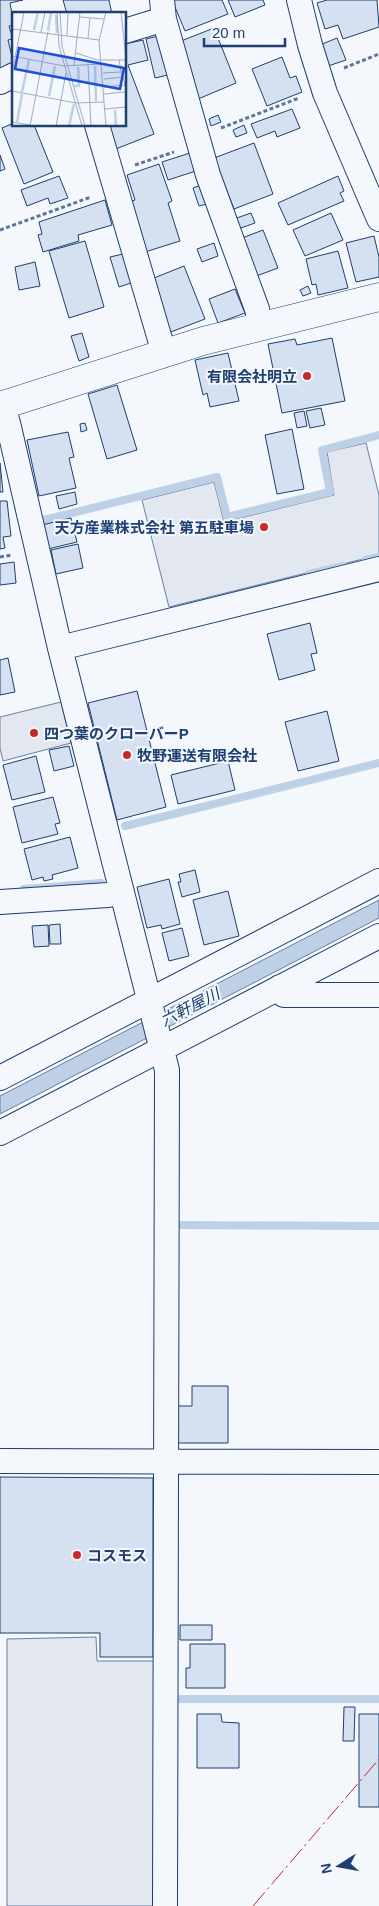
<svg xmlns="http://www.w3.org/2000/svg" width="379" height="1906" font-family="Arial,'Noto Sans JP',sans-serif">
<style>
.parking{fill:#e3e8f0;stroke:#687fa3}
.water{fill:#bed0e5;stroke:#687fa3}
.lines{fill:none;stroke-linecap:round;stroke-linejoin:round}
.stream{stroke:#bed0e5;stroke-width:8}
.building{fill:#d5e0f0;stroke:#1d3f73}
.minor-casing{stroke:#1d3f73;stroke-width:26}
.tertiary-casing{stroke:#1d3f73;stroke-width:29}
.path{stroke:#5e769c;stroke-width:3;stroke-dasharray:4 2.5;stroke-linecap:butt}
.minor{stroke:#f4f7fb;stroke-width:24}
.tertiary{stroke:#f4f7fb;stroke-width:28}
.power{stroke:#c62828;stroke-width:1;stroke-dasharray:18 4 2.5 4;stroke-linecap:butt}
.poi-dot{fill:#c62828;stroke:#f4f7fb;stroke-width:2}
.labels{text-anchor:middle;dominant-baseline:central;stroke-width:4;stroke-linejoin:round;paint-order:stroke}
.poi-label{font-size:15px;font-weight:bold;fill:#1d3f73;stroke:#f4f7fb;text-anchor:start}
.water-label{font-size:16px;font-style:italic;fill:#1d3f73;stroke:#f4f7fb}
.inset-river{fill:none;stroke:#bed0e5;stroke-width:2.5}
.inset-road{fill:none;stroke:#9eadc5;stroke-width:1}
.view{fill:#1d4ed8;fill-opacity:0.15;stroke:#1d4ed8;stroke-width:2.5}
.inset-edge{fill:none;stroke:#1d3f73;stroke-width:2.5}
</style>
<rect width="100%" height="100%" fill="#f4f7fb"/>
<path class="parking" d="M366,443L379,495V555L169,607L142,500L214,482L224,522L334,495L327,452Z
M61,702L71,743L3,761L0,748V717Z
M96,1637L97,1661H156L155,1906H7V1639Z"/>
<path class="water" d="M379,900V918L0,1114V1096Z"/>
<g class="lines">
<path class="stream" d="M44,520L217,477L227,517L330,492L322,450L379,435
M365,560L379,557
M309,574L343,566
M125,826L379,763
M24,889L101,883
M179,1225L379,1226
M178,1699H379"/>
</g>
<path class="building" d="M0,0H23L10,3L14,25L9,26L13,39L8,40L14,65L0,69Z
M63,0H109L112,14H67Z
M172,0H222L228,14L185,31Z
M228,0H263L265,5L235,17Z
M327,0H377L379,27L343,39L338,25L325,29L317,3Z
M214,28L236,83L198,99L176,43Z
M163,35L172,74L155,78L146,39Z
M337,38L346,60L328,66L320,45Z
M143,40L148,60L128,65L154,134L113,150L104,125H125V44Z
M282,57L290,78L296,76L302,92L267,106L252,69Z
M292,109L300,128L277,137L275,131L257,138L251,124Z
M218,115L221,122L211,126L209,119Z
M14,123V125H34L53,172L24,184L2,128Z
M244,125L247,133L236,137L233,130Z
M254,143L273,194L234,209L214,158Z
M193,152L199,170L168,180L162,162Z
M0,155L5,169L0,171Z
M159,164L172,201L168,203L180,241L145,252L128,202L135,200L127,175Z
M59,176L68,198L50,204L48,198L27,206L21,190Z
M338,176L344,191L340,193L344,201L288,225L278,203Z
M201,185L207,204L199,206L193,188Z
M105,200L112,225L78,235L79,241L43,252L38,235L42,234L39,222Z
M251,213L255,223L238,229L234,219Z
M331,213L343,240L305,256L293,230Z
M263,230L278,268L251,278L237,240Z
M374,236L379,257V277L356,282L346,243Z
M85,241L104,307L69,318L49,251Z
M214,243L218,256L202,262L197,249Z
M338,251L348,288L318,295L316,284L312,285L306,259Z
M123,254L131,283L119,287L110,257Z
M35,262L40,286L19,290L15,267Z
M184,266L205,319L168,333L149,280Z
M308,286L311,293L303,296L300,290Z
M235,289L245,313L218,323L209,299Z
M82,333L89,357L79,361L71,336Z
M332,338L345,401L282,413L268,344L295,339L297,345Z
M228,353L239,401L210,407L207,393L203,395L195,360Z
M117,385L137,450L107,459L88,394Z
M321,408L325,425L310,428L306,411Z
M304,411L307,426L297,428L294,413Z
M85,423L87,430L81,432L80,424Z
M292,429L304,489L277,494L265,435Z
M68,432L74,457L69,458L76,488L39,496L27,440Z
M0,463L3,492H0Z
M75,492L77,504L59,509L56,496Z
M0,501H7L11,536L3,537L5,548L0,549Z
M71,518L77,542L48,549L42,525Z
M110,525L112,533L105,535L103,527Z
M78,544L83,568L56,574L51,550Z
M14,562L16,583L0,585V564Z
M310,623L317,653L311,654L315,670L279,680L267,634Z
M8,658L15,692L0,695V660Z
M137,691L166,807L117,820L88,703Z
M327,711L339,761L298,771L285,722Z
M69,746L74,766L54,771L49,750Z
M36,756L45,792L12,800L3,765Z
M228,761L235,790L178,804L171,775Z
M53,797L60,823L55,824L58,834L22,843L13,807Z
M70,837L78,868L52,875L53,879L44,881L43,877L32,880L24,849Z
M195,870L200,892L182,897L178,882H181L179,874Z
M169,879L180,924L162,929L161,925L147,928L137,887Z
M228,891L239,936L204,945L193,900Z
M60,924L61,944H50L49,925Z
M48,925L49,946L34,947L32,926Z
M182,928L189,956L169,961L162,933Z
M192,1386H228V1443H176V1406H192Z
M0,1477L153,1478V1657H100V1633H0Z
M180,1625H212V1640H180Z
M190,1644H225V1688H186V1668H190Z
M344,1707H355L354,1741H343Z
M197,1714H221L222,1722L239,1723V1768H197Z
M359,1714H379V1807H359Z"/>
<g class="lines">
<g class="minor-casing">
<path id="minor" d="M162,0L164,19L208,175L257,309L261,327
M299,0L310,45L325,93L379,219
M125,31L164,19
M0,82L14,75
M97,125L164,353
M2,405L8,423L60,648L167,1070L165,1906
M60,648L379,569
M0,902L108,895L122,892
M280,987L284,995H379
M0,1078L379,881
M0,1133L379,936
M0,1461L379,1462"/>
</g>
<g class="tertiary-casing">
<path id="tertiary" d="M0,406L203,341L379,297"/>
</g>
<path class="path" d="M344,68L379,54
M221,128L299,98
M135,165L174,152
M0,230L91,197
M0,557L12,555"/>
<use href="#minor" class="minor"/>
<use href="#tertiary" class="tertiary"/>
<path class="power" d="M253,1906L379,1759"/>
</g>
<g class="poi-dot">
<circle cx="307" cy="376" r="5"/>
<circle cx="264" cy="527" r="5"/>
<circle cx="34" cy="733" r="5"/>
<circle cx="127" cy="755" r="5"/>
<circle cx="77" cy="1555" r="5"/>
</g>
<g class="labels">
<g class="poi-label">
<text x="297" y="376" text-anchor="end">有限会社明立</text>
<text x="254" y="527" text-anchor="end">天方産業株式会社 第五駐車場</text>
<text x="44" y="733">四つ葉のクローバーP</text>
<text x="137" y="755">牧野運送有限会社</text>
<text x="87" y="1555">コスモス</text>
</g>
<g class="water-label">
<text transform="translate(190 1007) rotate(-27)">六軒屋川</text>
</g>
</g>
<g transform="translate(12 12)">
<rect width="114" height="114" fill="#f4f7fb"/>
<path class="inset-river" d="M44,3L45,21M22,18L26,0M36,19L39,0M83,54L84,89M62,74H67L66,55M10,80L17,48M37,84L43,54M103,98L104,114M5,110L10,82M57,114L62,92"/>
<path class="inset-road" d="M45,0L47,34L70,114M48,0L50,34L73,114M109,0L114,47M68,5L92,7M0,17L87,28M29,20L33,0M55,23L56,0M76,26L78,6M64,41L85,48H114M0,44L52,54L90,52M107,48L110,65M76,52L79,114M62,53L68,0M0,61L12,0M91,61L109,60M92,67L111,65L113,73M92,75L113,73M0,79L64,91L92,90M92,82L113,80M93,97L114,95M0,110L18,113M18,114L36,20M44,114L54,61M94,114L87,29L94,0"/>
<path class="view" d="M7,36L112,56L108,77L3,57Z"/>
<rect width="114" height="114" class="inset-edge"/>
</g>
<g transform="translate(339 1866) rotate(259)" stroke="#f4f7fb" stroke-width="4" paint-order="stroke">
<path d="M0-4L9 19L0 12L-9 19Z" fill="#1d3f73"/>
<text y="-8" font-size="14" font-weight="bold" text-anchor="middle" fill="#1d3f73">N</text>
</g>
<path d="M204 38v8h81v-8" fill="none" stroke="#1d3f73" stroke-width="2.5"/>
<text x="212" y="38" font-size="15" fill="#1d3f73" stroke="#f4f7fb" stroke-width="4" paint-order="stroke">20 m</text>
</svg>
